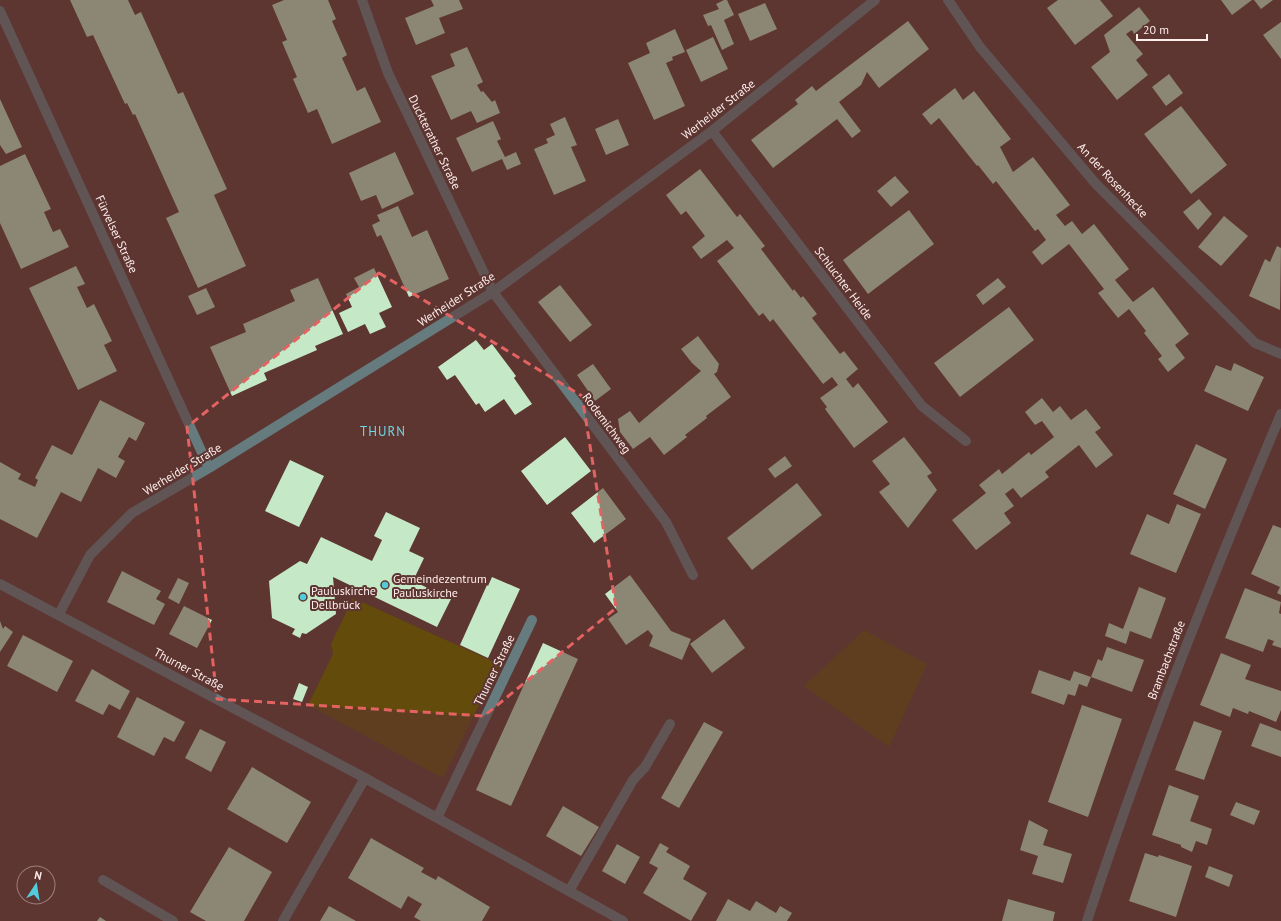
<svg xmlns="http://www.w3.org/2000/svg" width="1281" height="921" font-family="'PT Sans',sans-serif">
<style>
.green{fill:#634b0b}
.building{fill:#c5e9c7}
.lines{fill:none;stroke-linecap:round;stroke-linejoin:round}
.service{stroke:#657b7e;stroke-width:10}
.minor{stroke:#657b7e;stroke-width:10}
.marked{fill:none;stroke:#e26362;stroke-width:3;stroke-dasharray:8 5;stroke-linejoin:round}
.poi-dot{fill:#52cbda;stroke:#5d3531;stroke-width:1.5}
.labels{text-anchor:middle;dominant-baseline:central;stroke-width:4;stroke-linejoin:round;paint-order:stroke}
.street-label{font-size:12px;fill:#fdedeb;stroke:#5d3531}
.poi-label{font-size:12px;fill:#fdedeb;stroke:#5d3531;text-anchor:start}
.neighbourhood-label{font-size:13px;letter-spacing:1px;fill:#6fd9e7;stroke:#5d3531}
</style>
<rect width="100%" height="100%" fill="#5d3531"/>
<path class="green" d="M353,598L499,664L443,778L308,705L333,654L331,644Z
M864,630L927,664L889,747L804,686Z"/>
<path class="building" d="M70,0H128L135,15L141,12L178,94L183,92L227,189L214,195L246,266L198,288L166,218L179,212L135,114L133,115L127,103L125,104L93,35L87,37Z
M284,0H328L336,19L332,21L347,55L342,58L357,91L365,87L381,122L332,144L317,109L308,113L293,79L297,77L282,42L287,40L272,5Z
M431,0H459L463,9L439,18L445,33L416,45L405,18L434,6Z
M724,0H727L734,15L724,20L734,44L722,50L711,25L708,26L703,15L719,9L716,4Z
M1058,0H1100L1113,16L1075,45L1047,8Z
M1221,0H1252L1232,15Z
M1254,0H1273L1261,9Z
M765,3L777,29L750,41L738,14Z
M1139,7L1150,21L1134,34L1132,30L1126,34L1143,54L1136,60L1148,75L1117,100L1091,67L1110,52L1104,35Z
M908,21L929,49L879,88L867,72L861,85L839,102L861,131L852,138L837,119L773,168L751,140L798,104L795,100L812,86L816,91Z
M1281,22V59L1263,35Z
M675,29L685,52L672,57L673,60L666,63L685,106L654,120L628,63L650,53L646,43Z
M713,37L728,69L701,82L686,50Z
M467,47L483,82L477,85L481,92L483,91L492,102L495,100L500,113L477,123L471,111L451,120L431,76L455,66L450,54Z
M1169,74L1183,93L1166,106L1152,87Z
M955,88L963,100L974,91L1011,139L1000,147L1013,172L1033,157L1070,205L1056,215L1065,226L1072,221L1082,234L1094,224L1129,269L1115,280L1133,302L1153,287L1189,334L1175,345L1185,358L1168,372L1158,359L1162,356L1144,333L1146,331L1129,309L1118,318L1098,293L1104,289L1069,244L1042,265L1032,252L1046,240L1038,229L1035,231L996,181L993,184L978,165L977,166L939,118L931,125L922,114Z
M0,99L22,147L6,154L0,145Z
M1181,106L1227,165L1191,194L1144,134Z
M565,117L577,145L571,147L586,181L554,195L534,149L548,143L546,139L555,135L550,124Z
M618,119L629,145L606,155L595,129Z
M493,121L501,139L497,141L505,157L516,152L521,164L507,170L502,159L472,172L456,138Z
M395,152L414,194L382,209L376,195L361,201L349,173Z
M25,154L51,209L44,212L53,232L60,229L69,247L21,269L0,223V166Z
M700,169L737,217L740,214L765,246L761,249L793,291L794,289L801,298L803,296L817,314L812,318L840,354L844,351L858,369L846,379L853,388L858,383L888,422L854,448L825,409L827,407L820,398L838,385L832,377L823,384L773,319L770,322L763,313L759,316L717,261L734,248L727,240L701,259L692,247L705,236L686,211L681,215L666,195Z
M895,176L909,192L891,207L877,191Z
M1199,199L1212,214L1198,230L1183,212Z
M398,206L412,237L427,230L449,279L409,297L381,235L377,237L372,225L380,221L377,215Z
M909,210L934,244L868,294L843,260Z
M1224,216L1248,236L1221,266L1198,247Z
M1277,246L1281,248L1280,310L1249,296L1265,259L1270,262Z
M76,266L85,284L77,287L87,308L94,304L112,341L104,345L117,371L78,390L29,288Z
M374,268L392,307L379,313L386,327L370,334L365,324L348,332L339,313L352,307L346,294L359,287L354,278Z
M318,278L343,334L315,346L317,350L264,373L267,380L232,396L210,347L246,332L243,324L295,301L290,290Z
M998,278L1006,287L983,305L976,295Z
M560,285L592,325L570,342L538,302Z
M206,288L215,307L197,315L188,296Z
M1009,307L1034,340L960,397L934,363Z
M698,336L719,364L717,372L714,374L731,397L706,416L707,418L685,435L687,437L664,455L650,437L633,449L620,432L618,419L630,411L639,423L701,371L692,363L681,349Z
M476,340L484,350L492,344L516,376L514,378L532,404L515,415L504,399L485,412L479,403L476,405L455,375L447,380L438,367Z
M1234,363L1264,377L1248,411L1204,391L1216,365L1231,371Z
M593,364L611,389L595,401L577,375Z
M1042,398L1053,412L1060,406L1071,420L1086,409L1101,428L1095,432L1113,455L1096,468L1079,445L1045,472L1049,477L1021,498L1013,488L1005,494L1014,506L1004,513L1011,523L976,550L952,520L986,493L979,485L999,469L1002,474L1029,452L1031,455L1054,437L1042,421L1035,425L1025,412Z
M100,400L145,423L136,441L129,437L118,457L125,461L116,478L98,468L81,502L61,492L37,538L0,519V462L21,474L18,479L35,487L38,480L35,478L52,445L72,455Z
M565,437L591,471L547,505L521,471Z
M904,437L932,473L927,476L937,490L908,528L879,492L890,484L872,461Z
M1196,444L1227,459L1205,509L1173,494Z
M785,456L792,466L775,478L768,469Z
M290,460L324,476L299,527L265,511Z
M797,483L822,515L752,570L727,538Z
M603,488L626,519L594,543L571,513Z
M1177,504L1201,514L1176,573L1130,554L1147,514L1169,524Z
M386,512L420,528L409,551L424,558L413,581L451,599L437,627L333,577L336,614L306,634L302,633L300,638L292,634L295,629L272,618L269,581L300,561L307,564L321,537L372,561L382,540L374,536Z
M1273,525L1281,528V595L1277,593L1280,587L1251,574Z
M122,571L161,591L156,599L165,604L154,625L107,602Z
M630,575L671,631L691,639L682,660L649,646L653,636L648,630L626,645L608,619L618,612L605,594Z
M492,577L520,589L488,658L460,645L487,585L488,586Z
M178,578L189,583L179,604L168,598Z
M1139,587L1166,598L1151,639L1130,631L1126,644L1105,636L1109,623L1123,629Z
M1245,588L1281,602L1279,613L1281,614V648L1272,645L1274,641L1268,639L1263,652L1225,638Z
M184,606L212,620L197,648L169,634Z
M724,619L745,648L712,673L690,644Z
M0,621L3,629L5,626L13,632L0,652Z
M23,635L73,661L57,692L7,666Z
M543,643L578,659L511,806L476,790Z
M1107,647L1144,660L1132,692L1091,677L1098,659L1102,661Z
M1221,653L1251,665L1245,679L1281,691V710L1276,722L1249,711L1248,714L1233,708L1230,717L1200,705Z
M92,669L130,691L120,710L109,704L103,715L75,701Z
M1039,670L1070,681L1074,671L1091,677L1087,687L1079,684L1075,696L1068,694L1064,705L1031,693Z
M299,683L308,687L302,702L293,699Z
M137,697L185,722L174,742L164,737L154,756L117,737Z
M1082,705L1122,719L1088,817L1048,802Z
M1194,721L1222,731L1204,780L1175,770Z
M704,722L723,732L679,808L661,798Z
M1260,723L1281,731V757L1251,746Z
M200,729L226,742L211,772L185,758Z
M252,767L311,802L287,843L227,809Z
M1169,785L1199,796L1190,821L1212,829L1207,845L1196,841L1192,852L1181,847V845L1152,835Z
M1236,802L1260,811L1254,825L1230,815Z
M563,806L599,827L581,856L546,836Z
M1029,820L1048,830L1043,845L1072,854L1063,883L1032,874L1038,856L1020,850Z
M371,838L424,868L421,872L436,880L438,876L490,907L482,921H421L414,917L422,904L408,896L401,909L348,878Z
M660,843L669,848L666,852L690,866L683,879L707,893L691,921L643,893L658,868L649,863Z
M617,844L640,857L625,884L602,871Z
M229,847L272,872L244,921H206L190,912Z
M1145,853L1158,857L1159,855L1192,866L1176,917L1129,901Z
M1209,866L1233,875L1229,887L1205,877Z
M728,899L750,911L756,901L776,913L780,906L792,913L787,921H716Z
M1008,899L1055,912L1053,921H1002Z
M329,906L356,921H320Z
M100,917L106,921H97Z"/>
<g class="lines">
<path class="service" d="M569,891L633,780L645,767L670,724"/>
<path class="minor" d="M362,0L388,73L493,292L666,522L693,575
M948,0L980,47L1096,184L1255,343L1281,354
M0,11L209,468
M712,131L922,406L966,441
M0,584L365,778L623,921
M59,614L90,555L132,513L209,468L493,292L712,131L875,0
M437,818L532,620
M103,880L173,921
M283,921L365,778
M1087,921C1143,749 1210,581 1281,414"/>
</g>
<path d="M0 0H1281V921H0ZM379,273L582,396L616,608L484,716L217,699L187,427Z" fill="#5d3531" fill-opacity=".55" fill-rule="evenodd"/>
<path class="marked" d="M379,273L582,396L616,608L484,716L217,699L187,427Z"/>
<g class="poi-dot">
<circle cx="385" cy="585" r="4"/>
<circle cx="303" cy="597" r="4"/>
</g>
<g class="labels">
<g class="street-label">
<text transform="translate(718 109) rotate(-38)">Werheider Straße</text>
<text transform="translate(435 142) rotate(64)">Duckterather Straße</text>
<text transform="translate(1113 180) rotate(47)">An der Rosenhecke</text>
<text transform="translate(117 234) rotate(65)">Fürvelser Straße</text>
<text transform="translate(844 283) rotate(53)">Schluchter Heide</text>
<text transform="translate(456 299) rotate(-33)">Werheider Straße</text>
<text transform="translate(607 423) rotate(53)">Rodemichweg</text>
<text transform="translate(182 469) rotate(-31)">Werheider Straße</text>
<text transform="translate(1166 660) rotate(-69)">Brambachstraße</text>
<text transform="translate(189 669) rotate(28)">Thurner Straße</text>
<text transform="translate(494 670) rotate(-64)">Thurner Straße</text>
</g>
<g class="poi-label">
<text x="393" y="578">Gemeindezentrum<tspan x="393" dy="14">Pauluskirche</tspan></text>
<text x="311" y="590">Pauluskirche<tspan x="311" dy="14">Dellbrück</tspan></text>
</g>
<g class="neighbourhood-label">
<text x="383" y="431">THURN</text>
</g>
</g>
<g transform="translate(36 885) rotate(12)"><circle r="19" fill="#5d3531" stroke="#9d7f7b"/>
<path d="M0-3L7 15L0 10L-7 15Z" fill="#52cbda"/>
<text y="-6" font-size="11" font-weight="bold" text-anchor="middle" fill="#fdedeb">N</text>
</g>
<path d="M1137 34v6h70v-6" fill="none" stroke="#fdedeb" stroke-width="2"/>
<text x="1143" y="34" font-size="12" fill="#fdedeb" stroke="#5d3531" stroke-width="3" paint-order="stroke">20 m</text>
</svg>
